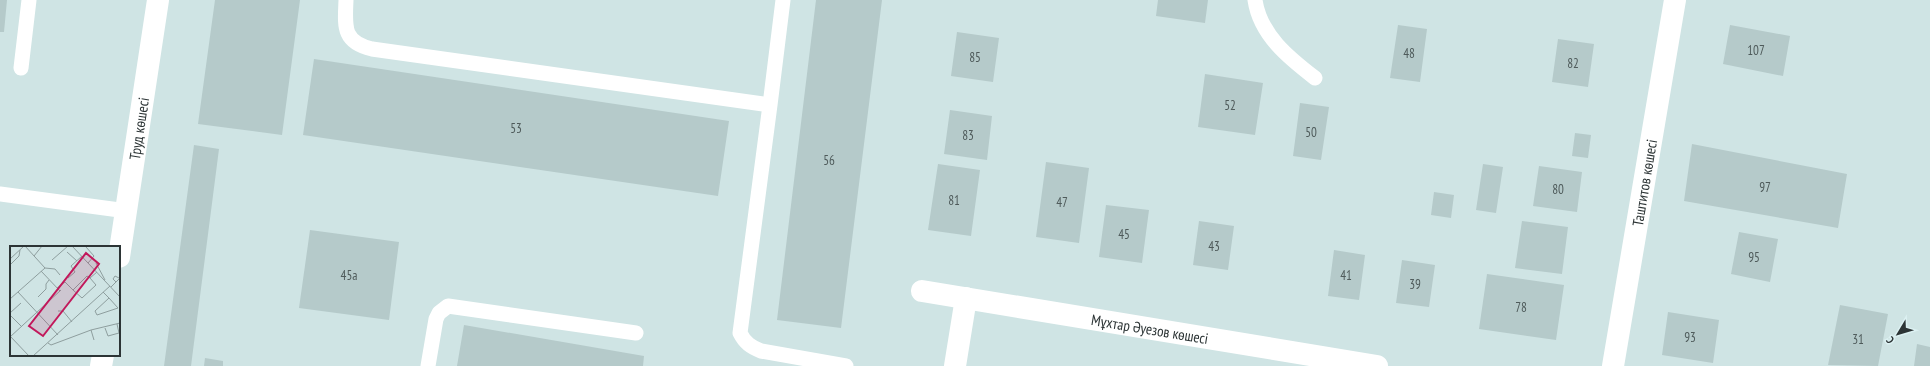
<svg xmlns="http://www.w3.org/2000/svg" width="1930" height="366" font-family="'PT Sans Narrow',sans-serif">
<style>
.building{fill:#b5caca}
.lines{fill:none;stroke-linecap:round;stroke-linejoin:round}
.service{stroke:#fff;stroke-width:15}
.minor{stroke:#fff;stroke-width:22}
.tertiary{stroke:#fff;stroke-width:22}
.labels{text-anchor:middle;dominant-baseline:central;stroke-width:4;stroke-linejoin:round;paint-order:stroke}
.number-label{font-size:13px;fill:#4e5a5a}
.street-label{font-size:15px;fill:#2c3435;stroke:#dcf1f2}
.inset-road{fill:none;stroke:#8e9e9e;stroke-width:1}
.view{fill:#c2185b;fill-opacity:0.15;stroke:#c2185b;stroke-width:2}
.inset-edge{fill:none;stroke:#2c3435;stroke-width:2}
</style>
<rect width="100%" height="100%" fill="#cfe4e4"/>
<path class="building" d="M0,0H7L4,32H0Z
M215,0H300L282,135L198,124Z
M816,0H882L841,328L777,320Z
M1158,0H1208L1205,23L1156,16Z
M1398,25L1427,29L1420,82L1390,78Z
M1730,25L1790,36L1783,76L1723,64Z
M957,32L999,38L993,82L951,76Z
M1558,39L1594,44L1588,87L1552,82Z
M314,59L729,121L718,196L303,135Z
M1205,74L1263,83L1255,135L1198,127Z
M1300,103L1329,107L1321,160L1293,156Z
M950,110L992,116L987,160L944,154Z
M1575,133L1591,135L1588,158L1572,156Z
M1692,144L1847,174L1838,228L1684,201Z
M194,145L219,149L191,366H164Z
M1046,162L1089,168L1079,243L1036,237Z
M938,164L980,170L971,236L928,230Z
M1483,164L1503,167L1496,213L1476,210Z
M1539,166L1582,172L1577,212L1533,206Z
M1434,192L1454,195L1451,218L1431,215Z
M1106,205L1149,210L1142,263L1099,257Z
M1199,221L1234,226L1228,270L1193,265Z
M1522,221L1568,227L1562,274L1515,268Z
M310,230L399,242L389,320L299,308Z
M1739,232L1778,239L1770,282L1731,274Z
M1334,250L1365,255L1359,300L1328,296Z
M1402,260L1435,265L1429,307L1396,303Z
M1487,274L1564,285L1556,340L1479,329Z
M1840,305L1888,314L1878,366L1828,365Z
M1668,312L1719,320L1713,363L1662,355Z
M464,325L644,356L643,366H457Z
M1917,344L1930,347V366H1914Z
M205,358L223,361V366H204Z"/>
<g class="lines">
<path class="service" d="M346,0C345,26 342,42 372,49L770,105L783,0
M1255,0C1260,35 1289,58 1315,78
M21,68L29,0
M770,105L740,333C745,343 751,347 761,351L846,366
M0,194L127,211
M428,366L436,319L439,313L448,306L636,333"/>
<g class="minor">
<path id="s1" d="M922,291L1377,366"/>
<path d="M955,366L966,298"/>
<path id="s2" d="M1613,366L1675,0"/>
</g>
<g class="tertiary">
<path id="s3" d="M119,257L158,0"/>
<path d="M101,366L103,355"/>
</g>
</g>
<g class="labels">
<g class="number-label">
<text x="1756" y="50">107</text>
<text x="1409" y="53">48</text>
<text x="975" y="57">85</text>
<text x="1573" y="63">82</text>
<text x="1230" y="105">52</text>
<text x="516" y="128">53</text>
<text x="1311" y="132">50</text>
<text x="968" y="135">83</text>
<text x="829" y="160">56</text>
<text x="1765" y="187">97</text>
<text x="1558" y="189">80</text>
<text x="954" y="200">81</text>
<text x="1062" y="202">47</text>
<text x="1124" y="234">45</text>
<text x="1214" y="246">43</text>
<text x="1754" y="257">95</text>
<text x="349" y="275">45а</text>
<text x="1346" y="275">41</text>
<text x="1415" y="284">39</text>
<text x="1521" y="307">78</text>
<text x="1690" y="337">93</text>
<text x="1858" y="339">31</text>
</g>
<g class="street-label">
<text stroke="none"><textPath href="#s3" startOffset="130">Труд көшесі</textPath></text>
<text stroke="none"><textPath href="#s2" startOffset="186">Таштитов көшесі</textPath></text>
<text stroke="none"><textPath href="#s1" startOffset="231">Мұхтар Әуезов көшесі</textPath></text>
</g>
</g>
<g transform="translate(10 246)">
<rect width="110" height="110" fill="#cfe4e4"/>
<path class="inset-road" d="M15,0L35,22L45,23L50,29M62,0L110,51M76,1L84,10L78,17M57,6L67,15M24,10L32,0M0,13L14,0M42,14L58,0M86,17L95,34M0,19L9,10L10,4M31,25L50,45M58,32L65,26L61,20L72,10M80,32L77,30L63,44L72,52L86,39L80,32L87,26M106,36L103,33L105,30L109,32M101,41L110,32M47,42L55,36L63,44M8,46L48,89M93,46L99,52L108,62L87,69L85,65L99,52M28,51L36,43V38L39,34M0,53L35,22M48,65H53L62,76M0,67L11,57M0,69L12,81M95,82L98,90L109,87L107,78M81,84L110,77M0,90L19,110M0,91L51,44M38,97L41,99L81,84L84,94M23,110L100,40"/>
<path class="view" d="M76,7L89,18L33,90L19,80Z"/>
<rect width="110" height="110" class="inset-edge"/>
</g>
<g transform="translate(1898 334) rotate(232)" stroke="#dcf1f2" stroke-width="3" paint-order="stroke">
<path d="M0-3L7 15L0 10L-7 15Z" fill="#2c3435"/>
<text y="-6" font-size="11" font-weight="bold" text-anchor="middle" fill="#2c3435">С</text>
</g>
</svg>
